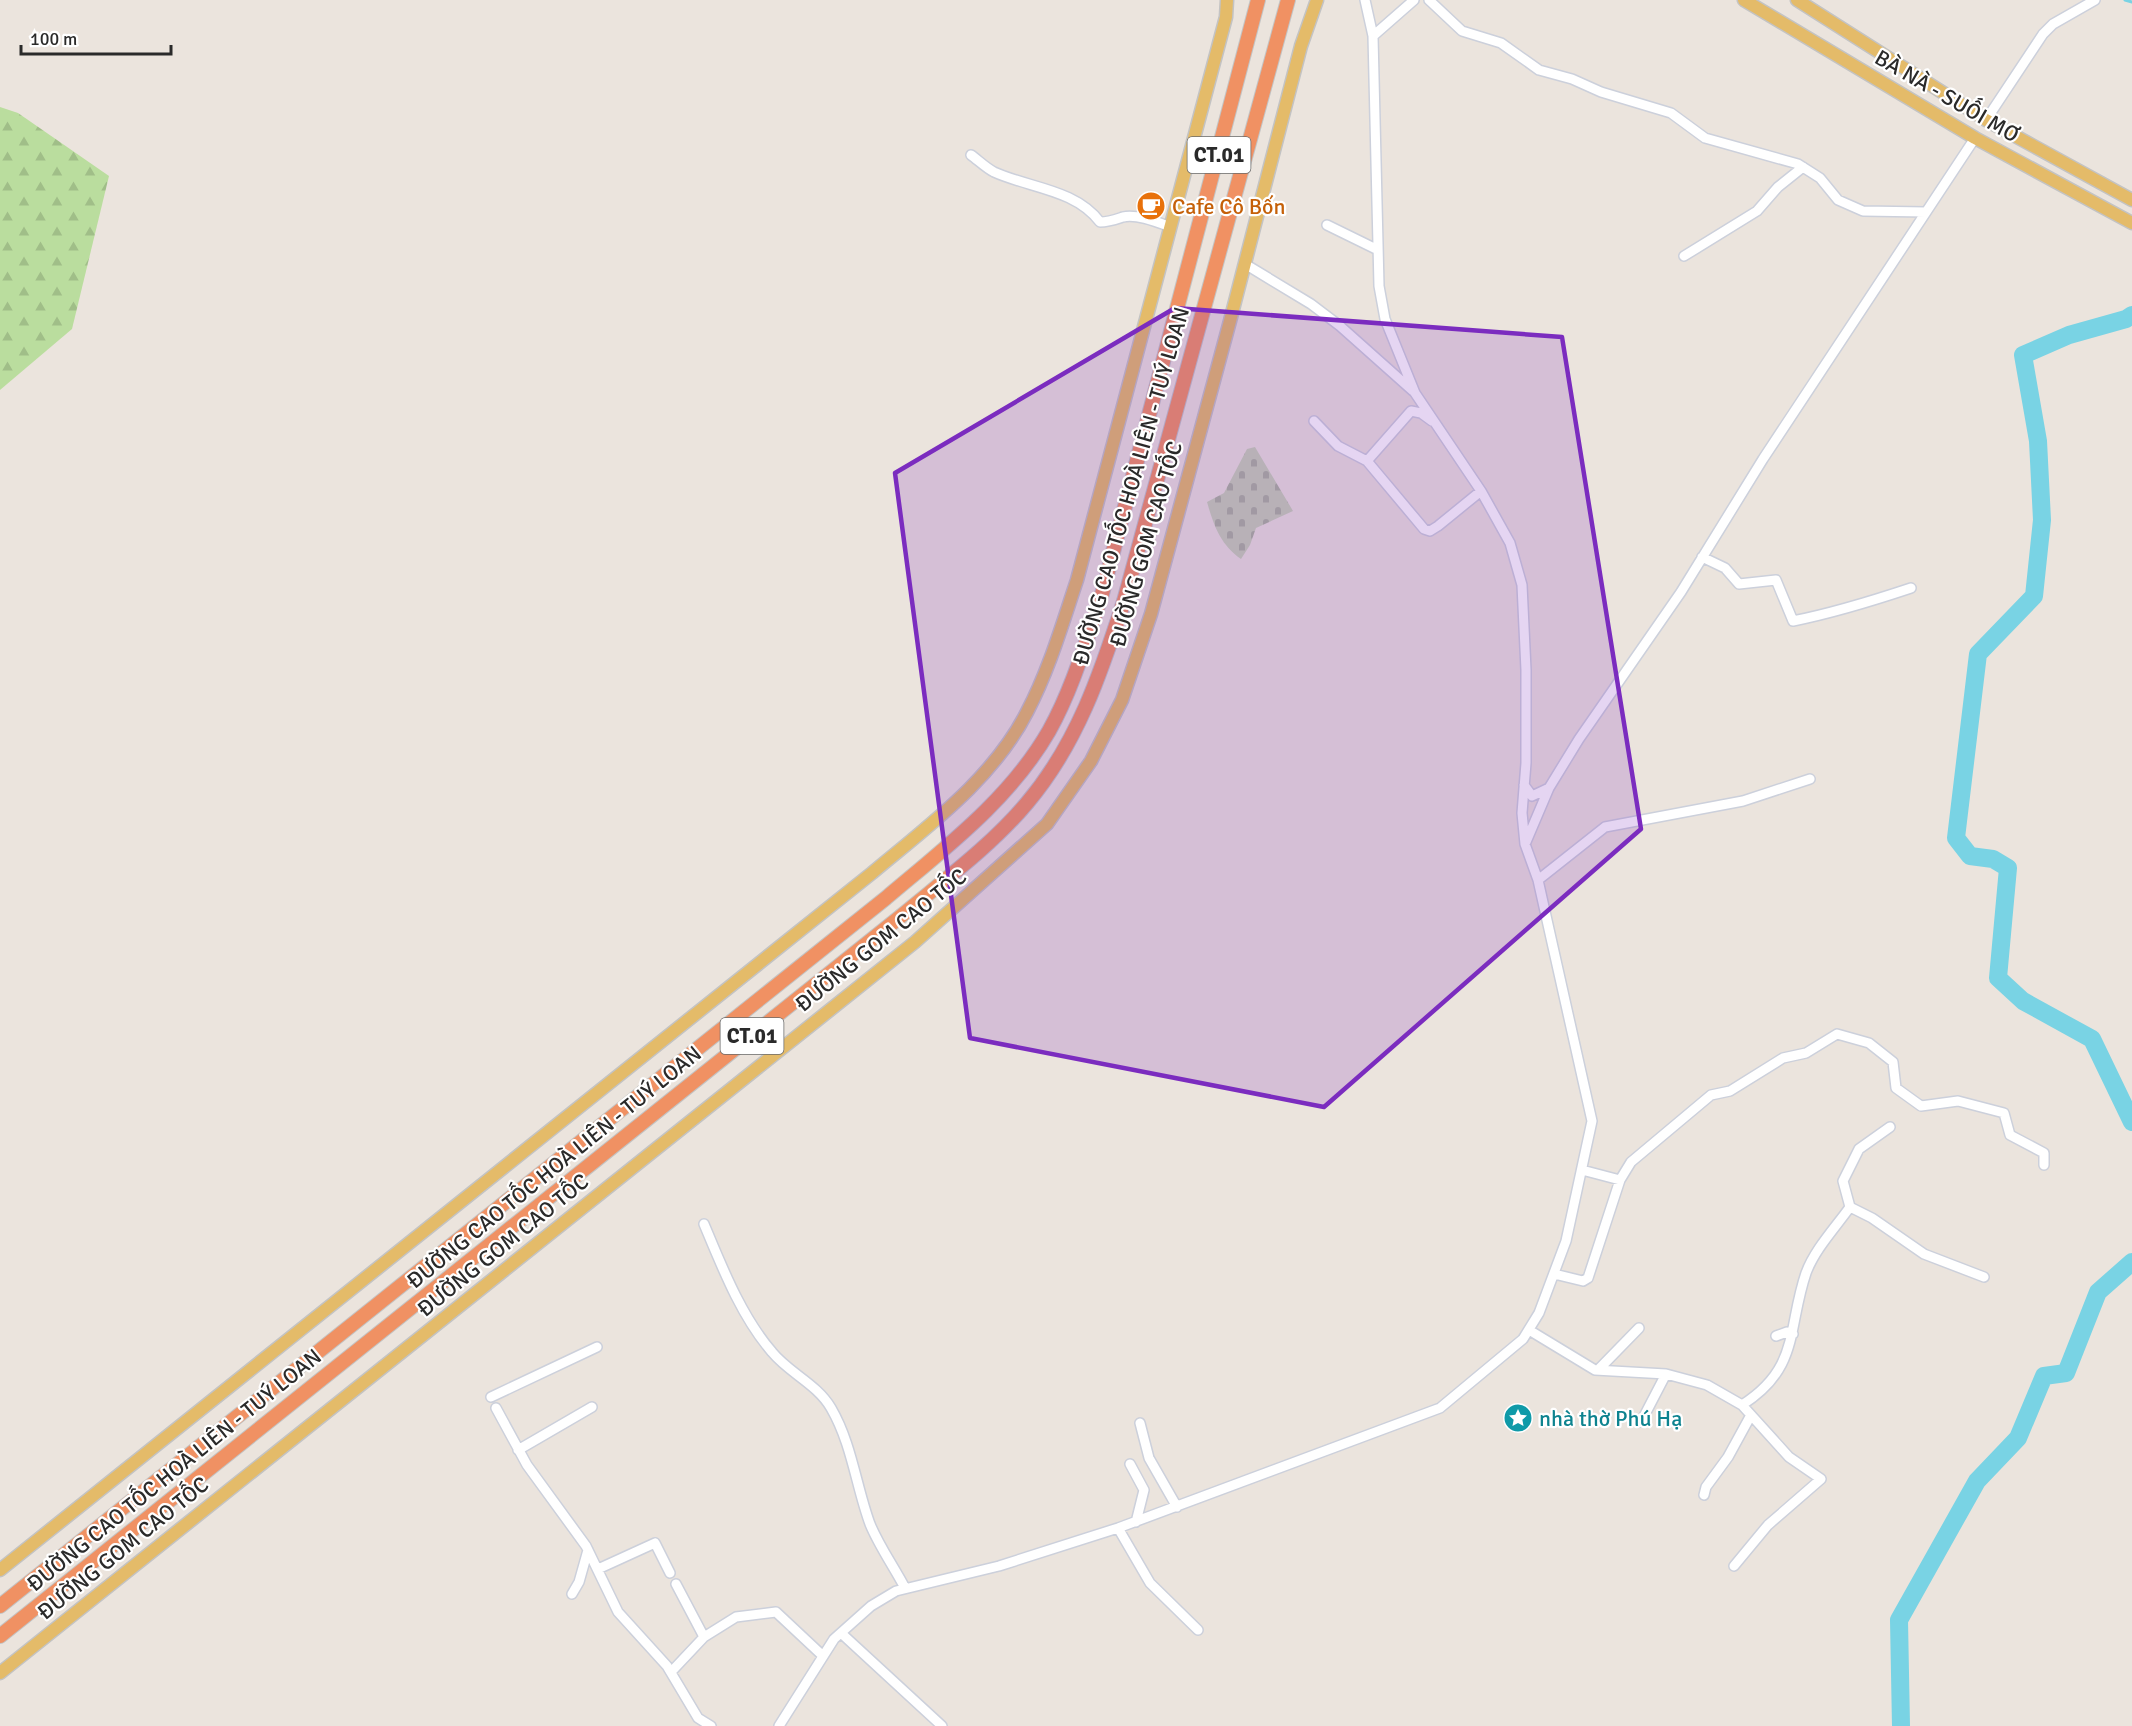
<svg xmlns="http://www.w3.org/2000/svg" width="2132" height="1726" font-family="Signika,sans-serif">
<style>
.forest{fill:url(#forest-firs)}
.cemetery{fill:url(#cemetery-stones)}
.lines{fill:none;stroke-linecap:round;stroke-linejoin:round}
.stream{stroke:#79d3e4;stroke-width:3}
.river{stroke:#79d3e4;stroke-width:18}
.minor-casing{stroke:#ccd0db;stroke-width:12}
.major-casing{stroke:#c3c3c3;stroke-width:15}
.highway-casing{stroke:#c3c3c3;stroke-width:16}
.minor{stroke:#fff;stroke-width:9}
.major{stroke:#e4bb69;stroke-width:12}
.highway{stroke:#f09163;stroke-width:14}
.marked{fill:#7b2cbf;fill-opacity:0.2;stroke:#7b2cbf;stroke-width:4.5;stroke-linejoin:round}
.labels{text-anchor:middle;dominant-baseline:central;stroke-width:4.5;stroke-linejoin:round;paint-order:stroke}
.shield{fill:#fff;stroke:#6a6a6a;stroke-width:1.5}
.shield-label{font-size:21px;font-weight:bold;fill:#2a2a2a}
.street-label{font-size:22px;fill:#2a2a2a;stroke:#fff}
.food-label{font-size:22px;fill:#c56008;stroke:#fff;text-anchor:start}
.culture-label{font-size:22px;fill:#0d838f;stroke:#fff;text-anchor:start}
</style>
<defs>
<pattern id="forest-firs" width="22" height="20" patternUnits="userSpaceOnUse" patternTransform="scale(1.5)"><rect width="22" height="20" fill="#badd9e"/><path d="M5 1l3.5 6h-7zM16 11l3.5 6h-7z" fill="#a0be88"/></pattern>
<pattern id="cemetery-stones" width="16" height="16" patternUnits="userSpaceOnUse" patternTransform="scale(1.5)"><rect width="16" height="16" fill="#c7d3b6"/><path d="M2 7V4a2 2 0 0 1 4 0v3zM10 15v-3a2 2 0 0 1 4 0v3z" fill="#abb59d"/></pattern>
</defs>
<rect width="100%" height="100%" fill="#ebe4dd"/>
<path class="forest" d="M0,107L18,113L109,176L72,329L0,390Z"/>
<path class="cemetery" d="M1255,447L1293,511L1256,528L1250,545L1241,559C1220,544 1214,526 1207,502L1224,493L1247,449Z"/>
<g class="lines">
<path class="stream" d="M2125,0L2132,2"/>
<path class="river" d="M2132,315L2126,319L2069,335L2023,355L2038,441L2042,520L2034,596L1978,654L1956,838L1970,856L1993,859L2008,868L1998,978L2023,1001L2092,1039L2132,1122
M1901,1726L1899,1620L1977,1481L2018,1438L2044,1376L2066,1373L2098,1292L2132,1262"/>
<g class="minor-casing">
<path id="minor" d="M1429,0L1462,31L1501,43L1539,70L1572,79L1601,92L1671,113L1705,138L1798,164L1820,178L1838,200L1863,211L1926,212
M1373,36L1414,0
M1986,120L2043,34L2053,24L2095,0
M971,155C978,160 986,168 994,172C1029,188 1075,189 1100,222C1109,222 1114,220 1123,217C1137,214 1157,222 1171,227
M1327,225L1376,249
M1684,256L1757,211L1778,187L1803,167
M1245,264L1311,304L1340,326L1413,391
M1314,421L1338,446L1367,461L1424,529L1430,531L1438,526L1481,491
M1367,461L1411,411L1421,413L1432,421
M1702,557L1725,568L1739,584L1776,580L1793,621C1833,613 1872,601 1911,588
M1524,785L1532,796L1549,788
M1526,842L1549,788L1579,739L1681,592L1763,459L1975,138
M1538,880L1605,827L1743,801L1810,779
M1582,1170L1620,1180L1631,1162L1711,1095L1730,1091L1783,1058L1806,1053L1837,1034L1869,1043L1893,1062L1896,1088L1921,1106L1958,1101L2004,1113L2010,1135L2044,1153V1165
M1850,1207L1843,1181L1859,1149L1890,1127
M704,1224C722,1267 741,1316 772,1352C789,1373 817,1384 831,1408C852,1444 856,1486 870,1524C879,1546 894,1567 905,1588
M1554,1274L1583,1281L1588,1278L1620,1180
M1529,1330L1595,1370L1666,1374L1707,1385L1742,1405L1789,1457L1821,1479L1768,1525L1734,1566
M1776,1336L1787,1332L1793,1334
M1598,1370L1639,1328
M491,1397L597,1347
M1742,1405C1800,1368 1787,1329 1806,1273C1815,1249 1835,1228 1850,1207L1872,1218L1924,1254L1984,1277
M496,1408L527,1465L586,1546L618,1612L667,1666L698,1718L711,1726
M1641,1422L1666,1374
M1140,1423L1149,1458L1177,1507
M518,1450L592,1407
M1130,1464L1144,1490L1136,1522
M1704,1495L1706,1487L1728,1457L1751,1415
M1118,1528L1150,1583L1198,1630
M598,1569L655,1543L670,1573
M572,1594L579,1582L588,1550
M841,1633L942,1726
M704,1637L736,1617L776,1612L823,1656
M671,1672L704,1637L676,1584
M779,1726L834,1639L871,1606L896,1591L999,1566L1118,1528L1440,1408L1523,1339L1539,1313L1566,1241L1592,1121L1538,880L1525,844L1522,813L1526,763V670L1522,585L1510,543L1481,491L1415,393L1385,319L1379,286L1373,36L1365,0"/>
</g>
<g class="major-casing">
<path id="major" d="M1744,0L1975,138L2132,223
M1797,0L1986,120L2132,200
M0,1570L872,873C928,826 993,779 1027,712C1049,670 1062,625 1077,580L1226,17L1227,0
M0,1673L915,942L1047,824L1091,761L1122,700L1151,614L1230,321L1301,46L1317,0"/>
</g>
<g class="highway-casing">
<path id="highway" d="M0,1606L886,898C945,848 1010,799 1049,731C1073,688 1086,641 1102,594L1258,0
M0,1636L900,917C943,881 991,846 1027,803C1077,744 1101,673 1124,601L1288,0"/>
</g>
<use href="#minor" class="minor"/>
<use href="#major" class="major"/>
<use href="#highway" class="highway"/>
</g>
<path class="marked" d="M1175,308L1562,337L1641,829L1324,1107L970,1038L895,473Z"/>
<defs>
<g id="cafe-disc" transform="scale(1.5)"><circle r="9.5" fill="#e8710a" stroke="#fff"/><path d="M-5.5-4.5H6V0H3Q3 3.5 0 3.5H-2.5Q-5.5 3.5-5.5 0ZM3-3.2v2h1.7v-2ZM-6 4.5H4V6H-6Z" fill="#fff"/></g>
<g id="sight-disc" transform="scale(1.5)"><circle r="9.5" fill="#0f9aa8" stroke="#fff"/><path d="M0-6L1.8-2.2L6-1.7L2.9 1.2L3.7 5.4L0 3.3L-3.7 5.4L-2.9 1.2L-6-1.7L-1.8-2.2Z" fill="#fff"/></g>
</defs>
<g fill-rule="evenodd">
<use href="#cafe-disc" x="1151" y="206"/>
<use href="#sight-disc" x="1518" y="1418"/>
</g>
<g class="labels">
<g class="shield">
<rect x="1187.5" y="137" width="63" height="36" rx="4.5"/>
<rect x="720.5" y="1018" width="63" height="36" rx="4.5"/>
</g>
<g class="shield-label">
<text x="1219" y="155">CT.01</text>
<text x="752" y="1036">CT.01</text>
</g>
<g class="street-label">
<text transform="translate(1947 96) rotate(30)">BÀ NÀ - SUỐI MƠ</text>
<text transform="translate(1131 486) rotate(-74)">ĐƯỜNG CAO TỐC HOÀ LIÊN - TUÝ LOAN</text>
<text transform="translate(1146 544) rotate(-74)">ĐƯỜNG GOM CAO TỐC</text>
<text transform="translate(881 940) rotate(-39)">ĐƯỜNG GOM CAO TỐC</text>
<text transform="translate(554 1167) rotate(-39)">ĐƯỜNG CAO TỐC HOÀ LIÊN - TUÝ LOAN</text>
<text transform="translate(503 1245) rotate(-39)">ĐƯỜNG GOM CAO TỐC</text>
<text transform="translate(174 1470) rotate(-39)">ĐƯỜNG CAO TỐC HOÀ LIÊN - TUÝ LOAN</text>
<text transform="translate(123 1548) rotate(-39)">ĐƯỜNG GOM CAO TỐC</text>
</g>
<g class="food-label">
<text x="1172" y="206">Cafe Cô Bốn</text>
</g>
<g class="culture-label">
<text x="1539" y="1418">nhà thờ Phú Hạ</text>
</g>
</g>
<path d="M21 45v9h150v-9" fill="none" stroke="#2a2a2a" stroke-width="3"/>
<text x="30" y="45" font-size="18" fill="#2a2a2a" stroke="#ffffff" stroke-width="4.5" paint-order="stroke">100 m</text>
</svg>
